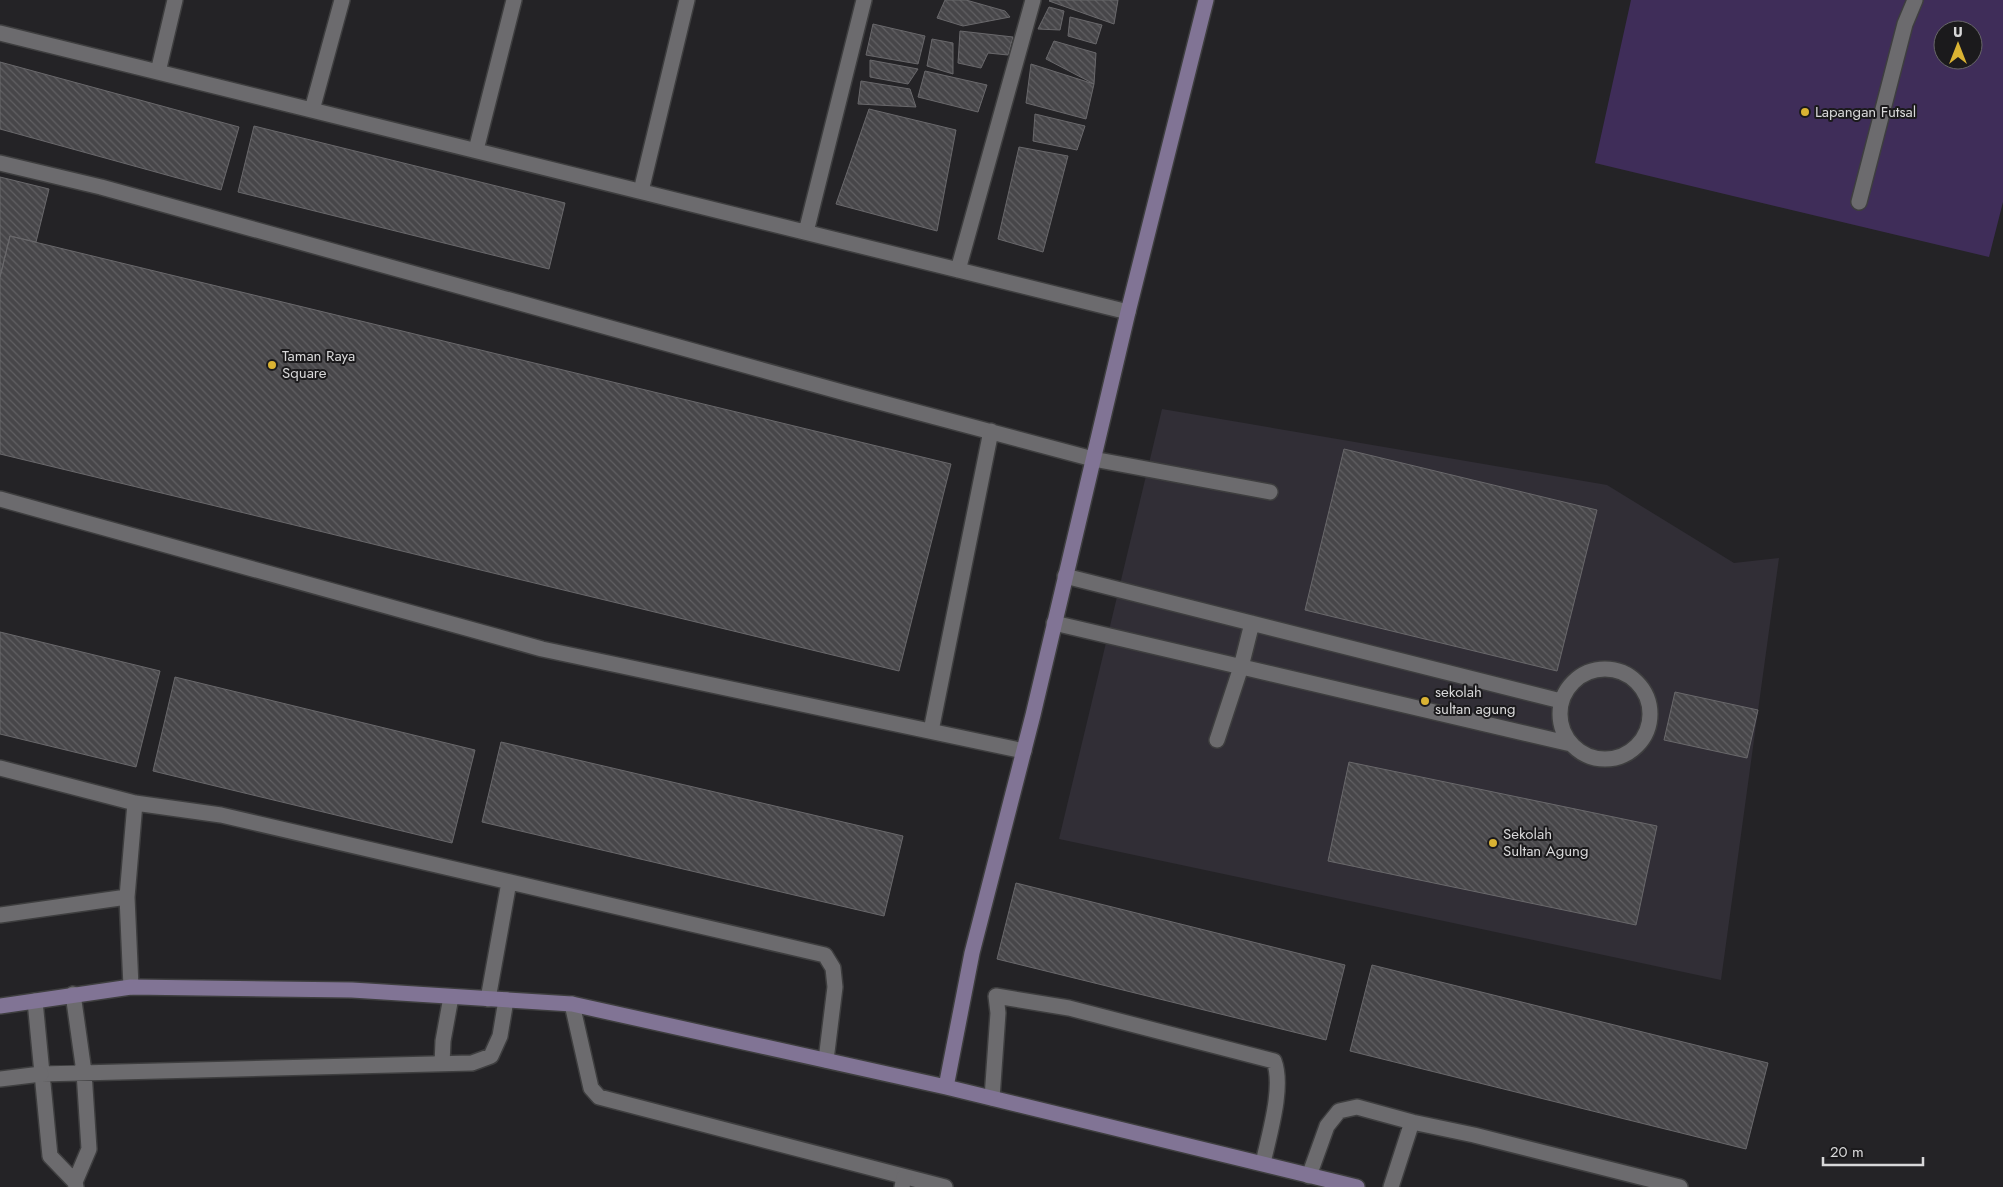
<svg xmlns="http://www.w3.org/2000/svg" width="2003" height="1187" font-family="Jost,sans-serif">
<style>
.built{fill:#312e36}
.green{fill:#3f2d59;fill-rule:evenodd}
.building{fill:url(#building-back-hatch);stroke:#69686b}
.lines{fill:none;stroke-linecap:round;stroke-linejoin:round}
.lane-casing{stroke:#3e3e3f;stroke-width:18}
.street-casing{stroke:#3e3e3f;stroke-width:18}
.secondary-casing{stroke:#3e3e3f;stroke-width:18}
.lane{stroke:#6c6b6e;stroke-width:15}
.street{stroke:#6c6b6e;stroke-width:15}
.secondary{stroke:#817495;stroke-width:15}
.poi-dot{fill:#dab333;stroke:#1b1a1c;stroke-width:2}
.labels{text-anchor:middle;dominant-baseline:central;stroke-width:4;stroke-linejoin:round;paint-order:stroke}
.poi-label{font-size:15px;fill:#d8d8d9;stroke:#1b1a1c;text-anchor:start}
</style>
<defs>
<pattern id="building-back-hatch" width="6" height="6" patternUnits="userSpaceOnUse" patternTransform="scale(1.25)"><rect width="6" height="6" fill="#474649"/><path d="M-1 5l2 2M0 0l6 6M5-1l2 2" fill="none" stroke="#616063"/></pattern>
</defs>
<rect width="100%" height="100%" fill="#242326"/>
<path class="built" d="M1162,409L1607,485L1734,563L1779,558L1721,980L1059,839Z"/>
<path class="green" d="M1631,0H2003V202L1989,257L1595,163ZM1943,30H1973V60H1943Z"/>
<path class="building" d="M945,0H966L1005,11L1010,17L963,26L937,18Z
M1050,0H1118L1114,24L1049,1Z
M1049,7L1064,11L1060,30L1038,29Z
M1070,17L1102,25L1096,44L1068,36Z
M873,24L925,36L918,64L866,55Z
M960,31L1013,37L1008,55L988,53L981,68L958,63Z
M932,39L953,43V74L927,66Z
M1054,41L1096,53L1094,84L1046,59Z
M870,60L918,69L908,84L870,77Z
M0,62L239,127L221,190L0,129Z
M1031,64L1094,84L1086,119L1026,103Z
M925,71L987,85L978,112L918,97Z
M861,81L910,89L916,107L858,104Z
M869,109L956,130L937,231L836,204Z
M1035,114L1085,126L1077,150L1033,141Z
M254,126L565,203L549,269L238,192Z
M1019,147L1068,156L1043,252L998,239Z
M0,177L49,189L36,242L10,236L0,277Z
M10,236L951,464L899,671L0,454V277Z
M1344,449L1597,510L1557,671L1305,610Z
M0,632L160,671L136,767L0,734Z
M175,677L475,750L452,843L153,771Z
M1675,692L1758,710L1747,758L1664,740Z
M501,742L903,836L884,916L482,822Z
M1349,762L1657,826L1636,925L1328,861Z
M1016,883L1345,965L1326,1040L997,959Z
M1372,965L1768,1063L1746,1149L1350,1051Z"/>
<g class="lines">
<g class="lane-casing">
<path id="lane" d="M0,163L101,187L849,394L1093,459L1270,492
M1859,202L1905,24L1915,0
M0,499L542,649L1024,751
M1065,576L1561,701
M1054,623L1571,744
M1560 714a45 45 0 1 1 90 0a45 45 0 1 1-90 0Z
M931,731L991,431
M1217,740L1241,667L1252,623
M0,768L135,803L221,815L825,955L833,968L835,987L826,1060
M0,915L127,897
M131,987L127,897L135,803
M73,994L84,1072L89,1149L75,1182L76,1187
M488,999L509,882
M35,1001L50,1156L75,1182
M572,1004L591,1088L599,1097L945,1187
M442,1064L443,1041L451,997
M41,1074L472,1063L491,1056L500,1036L506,1000
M992,1098L998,1013L996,996L1069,1008L1274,1061C1284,1087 1269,1135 1263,1163
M1309,1176L1327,1126L1339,1111L1357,1107L1412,1122L1474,1135L1680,1187
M1391,1187L1412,1122"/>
</g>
<g class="street-casing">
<path id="street" d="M0,33L1128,312
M158,72L175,0
M312,110L342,0
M476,150L514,0
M641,191L687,0
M806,232L864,0
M958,270L1033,0
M0,1079L41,1074
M902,1187L904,1177"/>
</g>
<g class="secondary-casing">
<path id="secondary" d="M0,1006L131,987L352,990L572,1004L946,1087L1357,1187
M946,1087L972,953L1033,715L1128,312L1206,0"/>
</g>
<use href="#lane" class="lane"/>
<use href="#street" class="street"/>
<use href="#secondary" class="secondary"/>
</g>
<g class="poi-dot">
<circle cx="1805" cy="112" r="5"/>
<circle cx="272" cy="365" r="5"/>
<circle cx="1425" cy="701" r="5"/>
<circle cx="1493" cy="843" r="5"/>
</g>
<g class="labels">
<g class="poi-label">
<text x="1815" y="112">Lapangan Futsal</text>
<text x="282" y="356">Taman Raya<tspan x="282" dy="17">Square</tspan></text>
<text x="1435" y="692">sekolah<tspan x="1435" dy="17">sultan agung</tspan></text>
<text x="1503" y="834">Sekolah<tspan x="1503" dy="17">Sultan Agung</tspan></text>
</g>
</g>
<g transform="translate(1958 45)"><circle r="24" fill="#1b1a1c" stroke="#676668"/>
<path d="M0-4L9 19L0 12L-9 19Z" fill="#dab333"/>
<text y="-8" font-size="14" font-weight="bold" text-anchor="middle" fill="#d8d8d9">U</text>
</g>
<path d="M1823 1157v8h100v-8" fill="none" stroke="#d8d8d9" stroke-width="2.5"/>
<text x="1830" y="1157" font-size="15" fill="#d8d8d9" stroke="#1b1a1c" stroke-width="4" paint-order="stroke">20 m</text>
</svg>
